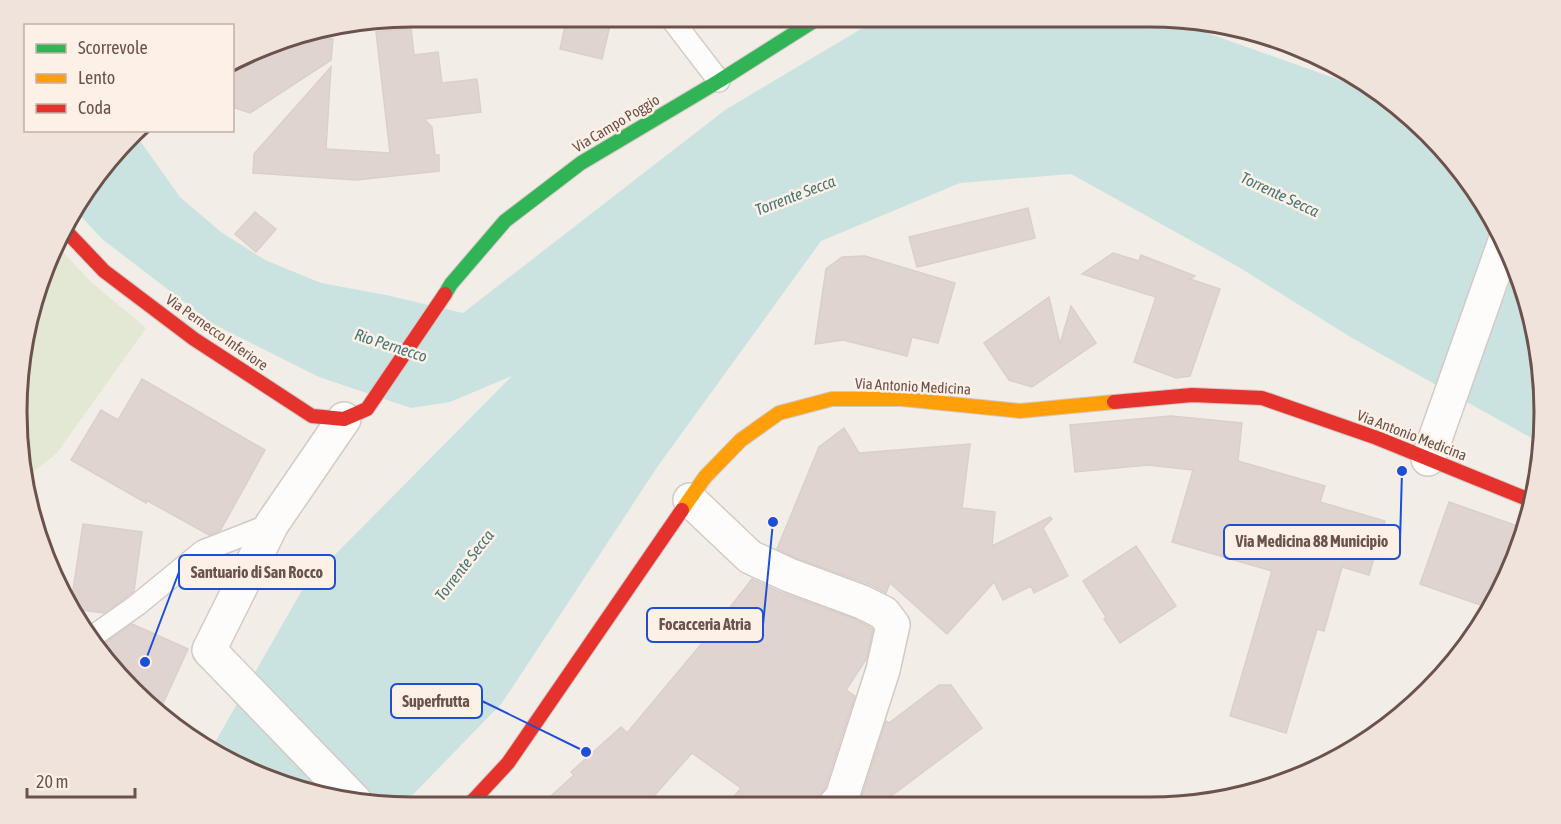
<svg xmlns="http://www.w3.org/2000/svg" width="1561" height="824" font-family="'Asap Condensed',sans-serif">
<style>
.green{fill:#e2e8d3}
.water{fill:#cae3e1}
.building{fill:#dfd4d0;stroke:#dbcfca;stroke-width:1.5}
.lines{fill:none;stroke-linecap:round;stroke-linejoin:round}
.lane-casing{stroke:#d2cac6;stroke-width:24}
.street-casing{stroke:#d2cac6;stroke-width:36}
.fast-casing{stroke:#d2c8c4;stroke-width:16}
.slow-casing{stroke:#d2c8c4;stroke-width:16}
.jam-casing{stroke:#d2c8c4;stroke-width:16}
.lane{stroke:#fdfcfb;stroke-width:21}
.street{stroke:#fdfcfb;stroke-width:33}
.fast{stroke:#30b455;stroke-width:14}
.slow{stroke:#ff9f0a;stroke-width:14}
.jam{stroke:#e5322d;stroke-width:14}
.labels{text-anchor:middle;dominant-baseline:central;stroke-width:5;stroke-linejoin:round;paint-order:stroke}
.street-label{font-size:15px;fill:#6c524c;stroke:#fcf0e7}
.water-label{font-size:16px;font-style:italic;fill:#467777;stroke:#fcf0e7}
.rim{fill:none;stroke:#6c524c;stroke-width:3}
.leader{fill:none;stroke:#1d4ed8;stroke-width:2}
.callout-dot{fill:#1d4ed8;stroke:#fcf0e7;stroke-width:2}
.callout{fill:#fcf0e7;stroke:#1d4ed8;stroke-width:2}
.callout-label{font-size:16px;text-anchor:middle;font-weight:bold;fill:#6c524c}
</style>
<rect width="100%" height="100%" fill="#f3ede7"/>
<path class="green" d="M58,247L92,283L146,328L56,454L26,477L17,438L30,310Z"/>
<path class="water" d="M881,17H1162L1382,95L1410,114L1463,171L1504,237L1531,309L1544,386L1542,444L1352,338L1237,266L1071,174L960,183L821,241L658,466L502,703L401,807H386L309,794L215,755L210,751L305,585L512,376L450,402L411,408L319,377L213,324L102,239L75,210L83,193L136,135L180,197L221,232L265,260L321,283L386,295L463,313L725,110Z"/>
<path class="building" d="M567,17H612L602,59L560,49Z
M411,28L414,55L438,52L442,83L477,79L481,112L424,119L432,127L435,155H439V171L356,180L253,173L254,154L331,67L326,149L390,153L376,32Z
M289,37L333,39L331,60L250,113L232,107V65L285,38Z
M1028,208L1035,238L917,267L909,237Z
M255,212L276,229L256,252L235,234Z
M1113,253L1139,261L1141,255L1195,276L1190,279L1220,289L1190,376L1176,378L1134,362L1156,297L1082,274Z
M865,256L955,283L938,343L912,337L907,356L843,340L815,344L826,269L842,257Z
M1049,297L1060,344L1071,306L1096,343L1032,387L1009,380L984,343Z
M142,379L265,450L220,531L209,535L146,500V503L71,460L101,410L118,420Z
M1171,416L1242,423L1238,461L1325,486L1320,502L1385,521L1369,575L1342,567L1324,631L1317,629L1286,733L1230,716L1272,571L1172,542L1193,470L1148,465L1075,472L1070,425Z
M844,428L859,453L970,444L962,508L995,512L992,546L1050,517L1052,519L1043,528L1068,576L1034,593L1031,586L1003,600L994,582L947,634L890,583L886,593L869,584L796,558L777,549L819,447Z
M1449,502L1526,529L1524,539L1492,609L1420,584Z
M83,524L142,532L134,591L104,613L75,609L71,603Z
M1136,546L1176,606L1120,643L1104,619L1106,617L1083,581Z
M752,579L782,593L855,619L873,629L867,658L846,690L855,696L825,788L817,801V805L726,806L741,788L692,753L645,806H540L574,775L571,772L621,727L627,733L729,611L728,610Z
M132,624L188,649L160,710L115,673L101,651L105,643Z
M939,685H951L982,728L879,805H859L886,721L889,723Z"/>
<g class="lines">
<g class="lane-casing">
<path id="lane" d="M670,17L719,81
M92,637L137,605L203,551L272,524"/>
</g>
<g class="street-casing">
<path id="street" d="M344,419L272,524L209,650L355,801
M1428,459L1505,241
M690,500L750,557L789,575L862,602L884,613L893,625L883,670L842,797L835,805"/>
</g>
<g class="fast-casing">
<path id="fast" d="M445,294L451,284L505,221L581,163L719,81L820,17"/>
</g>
<g class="slow-casing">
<path id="slow" d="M682,510L705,477L741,440L779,413L832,399H902L1020,411L1114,402"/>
</g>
<g class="jam-casing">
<path id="jam" d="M66,231L104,271L194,339L312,416L344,419L367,409L445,294
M1114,402L1192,395L1262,398L1377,438L1532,501
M468,806L508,763L682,510"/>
</g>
<use href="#lane" class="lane"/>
<use href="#street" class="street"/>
<use href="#fast" class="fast"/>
<use href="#slow" class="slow"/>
<use href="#jam" class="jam"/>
</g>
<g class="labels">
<g class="street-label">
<text transform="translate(616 123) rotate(-31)">Via Campo Poggio</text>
<text transform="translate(217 332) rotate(35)">Via Pernecco Inferiore</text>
<text transform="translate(913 386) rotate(3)">Via Antonio Medicina</text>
<text transform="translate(1412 435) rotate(21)">Via Antonio Medicina</text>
</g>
<g class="water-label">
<text transform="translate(1280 194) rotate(25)">Torrente Secca</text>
<text transform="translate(795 195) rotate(-21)">Torrente Secca</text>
<text transform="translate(391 345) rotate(18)">Rio Pernecco</text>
<text transform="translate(464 565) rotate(-52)">Torrente Secca</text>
</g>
</g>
<path d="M0 0H1561V824H0ZM412 27H1149A385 385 0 0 1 1534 412V412A385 385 0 0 1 1149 797H412A385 385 0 0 1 27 412V412A385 385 0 0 1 412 27Z" fill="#f0e3db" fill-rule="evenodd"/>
<path class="rim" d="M412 27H1149A385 385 0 0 1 1534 412V412A385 385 0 0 1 1149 797H412A385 385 0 0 1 27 412V412A385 385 0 0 1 412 27Z"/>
<path class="leader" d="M1402 471L1400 542M145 662L179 572M773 522L763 625M586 752L482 701"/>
<g class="callout-dot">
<circle cx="1402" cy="471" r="6"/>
<circle cx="145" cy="662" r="6"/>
<circle cx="773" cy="522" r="6"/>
<circle cx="586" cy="752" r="6"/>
</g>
<g class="callout">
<rect x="1224" y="525" width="176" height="34" rx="6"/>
<rect x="179" y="555" width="156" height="34" rx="6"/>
<rect x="647" y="608" width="116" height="34" rx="6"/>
<rect x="391" y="684" width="91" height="34" rx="6"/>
</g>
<g class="callout-label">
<text x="1312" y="547">Via Medicina 88 Municipio</text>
<text x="257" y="578">Santuario di San Rocco</text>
<text x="705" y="630">Focacceria Atria</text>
<text x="436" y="707">Superfrutta</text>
</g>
<rect x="24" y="24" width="210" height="108" fill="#fcf0e7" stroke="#c2b1a9" stroke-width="1.5"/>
<rect x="36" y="44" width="30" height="9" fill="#30b455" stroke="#c2b1a9" stroke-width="1.5"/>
<text x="78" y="54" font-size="18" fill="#6c524c">Scorrevole</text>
<rect x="36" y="74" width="30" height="9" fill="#ff9f0a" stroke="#c2b1a9" stroke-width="1.5"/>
<text x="78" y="84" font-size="18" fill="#6c524c">Lento</text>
<rect x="36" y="104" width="30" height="9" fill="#e5322d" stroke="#c2b1a9" stroke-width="1.5"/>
<text x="78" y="114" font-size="18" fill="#6c524c">Coda</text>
<path d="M27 788v9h108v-9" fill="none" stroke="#6c524c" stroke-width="3"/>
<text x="36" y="788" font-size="18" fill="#6c524c" stroke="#fcf0e7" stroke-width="4.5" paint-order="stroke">20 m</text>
</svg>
